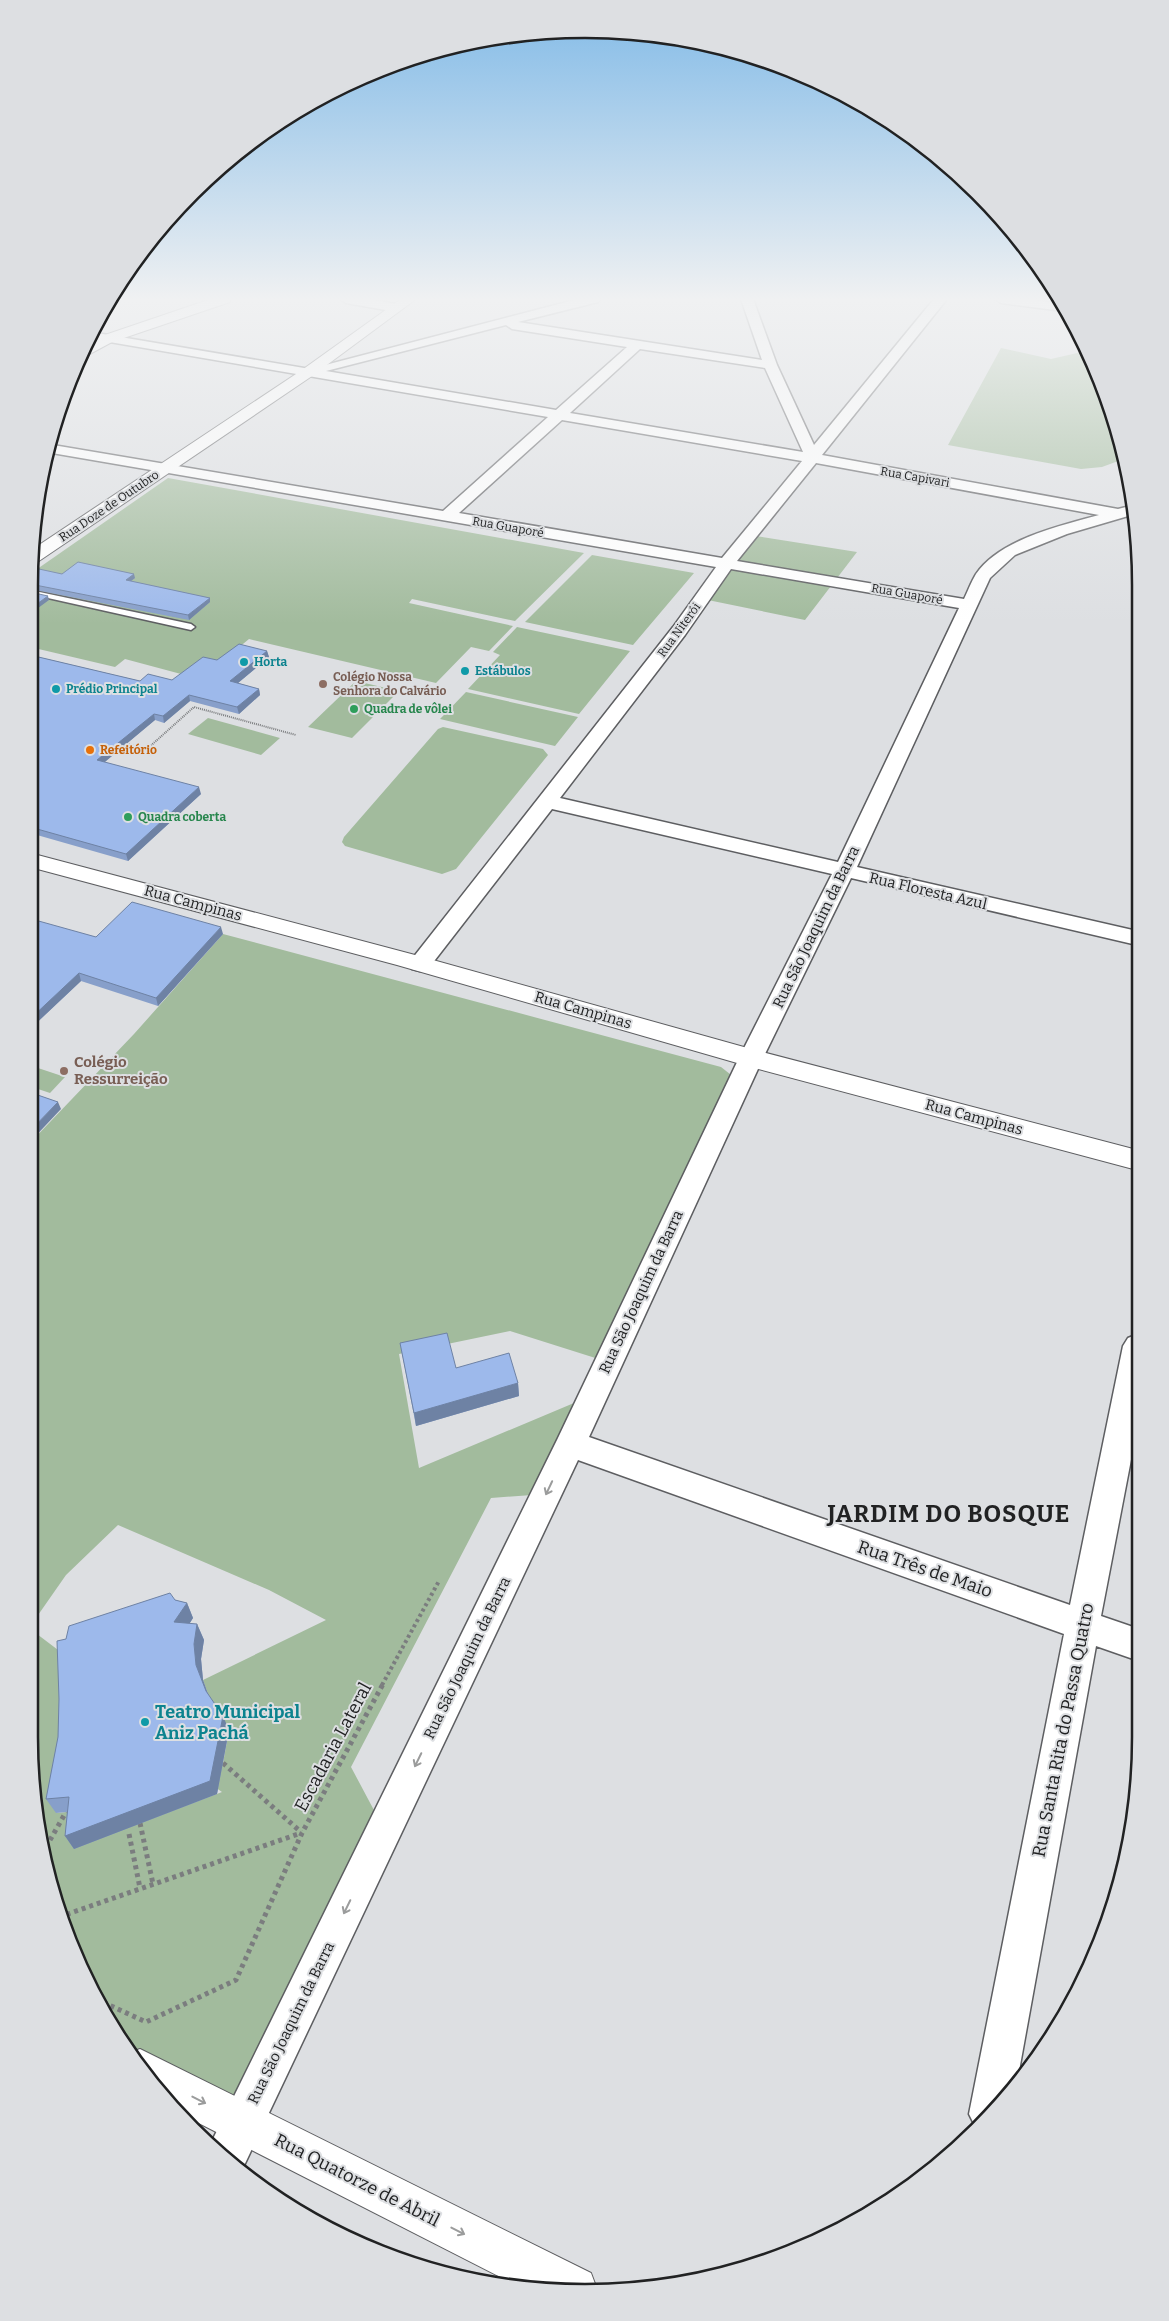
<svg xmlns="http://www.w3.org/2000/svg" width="1169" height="2321" font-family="Bitter,serif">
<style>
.green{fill:#a2bb9d;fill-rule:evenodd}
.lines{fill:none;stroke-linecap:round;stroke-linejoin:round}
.lane-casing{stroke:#5d5e61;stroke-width:3}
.street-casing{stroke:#5d5e61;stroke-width:3}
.secondary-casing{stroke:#5d5e61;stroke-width:2}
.path-far2{stroke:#7b7d7f;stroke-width:2;stroke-dasharray:1 1;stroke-linecap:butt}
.path-far1{stroke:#7b7d7f;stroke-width:4;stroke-dasharray:3 3;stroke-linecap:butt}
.path{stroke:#7b7d7f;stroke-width:5;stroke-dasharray:4 4;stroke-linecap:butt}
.lane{fill:#fff;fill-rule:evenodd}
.street{fill:#fff;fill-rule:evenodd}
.secondary{fill:#fff;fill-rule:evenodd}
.wall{fill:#879fca}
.shaded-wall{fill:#6e82a4}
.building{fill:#9db9eb;stroke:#6e82a4}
.oneway{stroke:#9b9c9c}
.culture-dot{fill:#0f9aa8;stroke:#dddfe2;stroke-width:2}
.education-dot{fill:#8d6e63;stroke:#dddfe2;stroke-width:2}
.leisure-dot{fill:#2e9e5b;stroke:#dddfe2;stroke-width:2}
.food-dot{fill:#e8710a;stroke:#dddfe2;stroke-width:2}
.labels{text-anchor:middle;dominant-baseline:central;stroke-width:4;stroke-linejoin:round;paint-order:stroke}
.far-street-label{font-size:12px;fill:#212223;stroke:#dddfe2}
.far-culture-label{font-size:12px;font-weight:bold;fill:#0d838f;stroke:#dddfe2;text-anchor:start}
.far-education-label{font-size:12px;font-weight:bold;fill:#785e54;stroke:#dddfe2;text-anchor:start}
.far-leisure-label{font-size:12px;font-weight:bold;fill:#27864d;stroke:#dddfe2;text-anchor:start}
.far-food-label{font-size:12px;font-weight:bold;fill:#c56008;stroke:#dddfe2;text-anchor:start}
.street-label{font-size:15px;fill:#212223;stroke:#dddfe2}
.education-label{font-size:15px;font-weight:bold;fill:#785e54;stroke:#dddfe2;text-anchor:start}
.near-street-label{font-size:18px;fill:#212223;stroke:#dddfe2}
.near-culture-label{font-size:18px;font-weight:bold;fill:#0d838f;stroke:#dddfe2;text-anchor:start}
.near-district-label{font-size:24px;font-weight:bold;letter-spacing:1px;fill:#212223;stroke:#dddfe2}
.rim{fill:none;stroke:#212223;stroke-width:2.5}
</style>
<rect width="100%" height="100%" fill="#dddfe2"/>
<path class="green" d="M1001,348L1051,359L1086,351L1098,372L1121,460L1102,467L1081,469L948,445Z
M168,478L584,553L515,621L412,599L409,603L513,626L489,651L471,647L436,683L249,639L220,663L181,674L125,659L115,667L30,647V574Z
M749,535L857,552L805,620L698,598Z
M592,555L694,573L633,645L525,622Z
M517,627L630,651L579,714L468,689L500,655L493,652Z
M356,681L399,691L352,738L308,727Z
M466,692L578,717L555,746L440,719Z
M208,718L280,738L261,755L188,734Z
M443,727L543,749L548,755L456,869L442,874L345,846L342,842L344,837L438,729Z
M223,934L721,1067L735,1078L608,1362L510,1331L399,1354L419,1468L593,1395L546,1494L491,1498L351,1767L384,1829L233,2099L203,2101L140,2070L103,2014L58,1915L39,1845L29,1736V1144L134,1034ZM118,1525L269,1590L326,1620L203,1680L212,1706L229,1730L223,1763L193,1772L222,1792L140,1823L78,1811L56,1813L66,1656L29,1628L66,1575Z
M35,1067L65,1077L50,1093L29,1086V1073Z"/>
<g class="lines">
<g class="lane-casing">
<path id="lane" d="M30,590L191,624L195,627L191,630L30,594Z"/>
</g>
<g class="street-casing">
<path id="street" d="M340,299H369L401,305L403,308L397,312L346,303Z
M578,299H600L598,302L518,322L762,360L741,299H753L777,365L814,445L934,299H947L822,455L1118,509L1134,505L1135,514L1067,534L1015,555L990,578L857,867L1137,931V945L851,878L763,1058L589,1437L1070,1605L1123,1346L1128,1338L1138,1334V1423L1101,1616L1139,1629V1661L1096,1646L1017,2082L977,2130L969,2114L1064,1634L578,1460L241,2172L218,2154L210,2145L558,1438L739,1058L832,874L552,809L428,969L420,971L412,969L408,964L412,959L673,627L716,567L46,452L47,444L443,511L548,417L86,338L91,332L310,369ZM506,325L512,329L627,347L556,410L326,371ZM640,349L765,368L803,452L570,413ZM562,420L802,461L722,558L459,513ZM816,463L1099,515C1060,526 1000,539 976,574C971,582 968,591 964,599L737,561ZM731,569L959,608L838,862L560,798L685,635Z
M995,299H1028L1059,304L1063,311L1001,303Z"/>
</g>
<g class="secondary-casing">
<path id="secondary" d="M211,299H231L230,302L112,342L86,356L79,357L83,346L102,336Z
M401,299H416L312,376L36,563L30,564V551L302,370Z
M30,853L415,955L751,1049L1137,1150V1170L751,1067L397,965L30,867Z
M140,2049L591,2273L597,2289L548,2291L520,2287L179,2113L144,2075L129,2053Z"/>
</g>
<path class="path-far2" d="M123,743L147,749L194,707L296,735"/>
<path class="path-far1" d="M29,1285L34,1287
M382,1685L439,1581"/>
<path class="path" d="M223,1763L301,1832
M140,1823L153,1884
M129,1834L140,1888
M42,1854L66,1812
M59,1917L301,1833
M96,1999L146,2022L236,1980L302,1833L383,1684"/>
<use href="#lane" class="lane"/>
<use href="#street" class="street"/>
<use href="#secondary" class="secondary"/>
</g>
<path class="wall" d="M62,574L135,578L131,581L210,598V602L189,620L30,589V576Z
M267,651L269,657L238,683L259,689L260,695L239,714L190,701L164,723L155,720L104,762L201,794L128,861L30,833V655L140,681L172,680L217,660Z
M30,922L96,937L223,934L158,1006L81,981L29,1030Z
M400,1343L456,1368L518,1383L519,1396L416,1426Z
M175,1600L187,1603L193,1618L189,1624H197L204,1640L201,1659L203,1680L208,1694L229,1730L217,1794L74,1849L65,1836L67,1812L56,1813L46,1799L58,1737L66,1639Z"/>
<path class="shaded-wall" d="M134,574L135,578L127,584L126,580Z
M48,596L49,600L30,614V609Z
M210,598V602L189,620L188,615Z
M267,651L269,657L232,688L230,681Z
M259,689L260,695L239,714L237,707Z
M189,695L190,701L164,723L163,716Z
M154,714L155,720L99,767L97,760Z
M199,787L201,794L128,861L126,854Z
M221,927L223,934L158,1006L156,998Z
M79,973L81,981L29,1030V1020Z
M58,1102L61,1109L29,1143V1132Z
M518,1383L519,1396L416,1426L414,1413Z
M187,1603L193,1618L181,1637L174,1622Z
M197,1624L204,1640L201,1659L203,1680L212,1706L196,1665L194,1644Z
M223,1716L229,1730L217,1794L74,1849L65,1836Z"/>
<path class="building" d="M78,562L134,574L126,580L210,598L188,615L30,584V576L39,569L62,574Z
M30,592L48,596L30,609Z
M239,644L267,651L230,681L259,689L237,707L189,695L163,716L154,714L97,760L199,787L126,854L30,827V655L140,681L148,674L172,680L203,657L217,660Z
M132,902L221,927L156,998L79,973L29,1020L30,922L32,923L35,920L96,937Z
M29,1092L58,1102L29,1132Z
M447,1333L456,1368L509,1353L518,1383L414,1413L400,1343Z
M170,1593L175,1600L187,1603L174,1622L197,1624L194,1644L196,1665L206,1691L223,1716L210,1781L65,1836L69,1797L46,1799L58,1737L59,1699L57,1641L66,1639L69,1626Z"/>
<defs><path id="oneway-shaft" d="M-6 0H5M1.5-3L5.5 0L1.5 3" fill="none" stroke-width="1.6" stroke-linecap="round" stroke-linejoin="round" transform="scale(1.25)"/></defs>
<g class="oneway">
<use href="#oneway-shaft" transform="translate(549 1488) rotate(115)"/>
<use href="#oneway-shaft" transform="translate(418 1760) rotate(116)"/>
<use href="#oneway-shaft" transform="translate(347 1907) rotate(116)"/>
<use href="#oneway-shaft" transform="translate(199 2100) rotate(27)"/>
<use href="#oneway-shaft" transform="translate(458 2231) rotate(27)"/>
</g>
<linearGradient id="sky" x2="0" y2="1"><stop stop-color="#81bae7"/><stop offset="0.48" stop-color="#f0f1f2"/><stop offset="1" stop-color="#f0f1f2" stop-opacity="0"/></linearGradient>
<rect width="1169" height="624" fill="url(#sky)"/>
<g class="culture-dot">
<circle cx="244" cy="662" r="5"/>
<circle cx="465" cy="671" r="5"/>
<circle cx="56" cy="689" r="5"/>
<circle cx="145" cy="1722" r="5"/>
</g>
<g class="education-dot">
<circle cx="323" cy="684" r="5"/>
<circle cx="64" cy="1071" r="5"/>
</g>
<g class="leisure-dot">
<circle cx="354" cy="709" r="5"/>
<circle cx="128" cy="817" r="5"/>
</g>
<circle class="food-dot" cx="90" cy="750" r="5"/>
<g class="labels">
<g class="far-street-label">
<text transform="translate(915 477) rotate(10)">Rua Capivari</text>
<text transform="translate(109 506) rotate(-34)">Rua Doze de Outubro</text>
<text transform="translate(508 527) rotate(10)">Rua Guaporé</text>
<text transform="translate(907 594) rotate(10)">Rua Guaporé</text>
<text transform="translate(679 630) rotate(-54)">Rua Niterói</text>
</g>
<g class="far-culture-label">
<text x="254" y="662">Horta</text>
<text x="475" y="671">Estábulos</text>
<text x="66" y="689">Prédio Principal</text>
</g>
<g class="far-education-label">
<text x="333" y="677">Colégio Nossa<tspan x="333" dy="14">Senhora do Calvário</tspan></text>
</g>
<g class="far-leisure-label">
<text x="364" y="709">Quadra de vôlei</text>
<text x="138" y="817">Quadra coberta</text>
</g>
<g class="far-food-label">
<text x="100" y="750">Refeitório</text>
</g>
<g class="street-label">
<text transform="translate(928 891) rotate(13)">Rua Floresta Azul</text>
<text transform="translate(193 903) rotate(15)">Rua Campinas</text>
<text transform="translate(816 927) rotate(-64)">Rua São Joaquim da Barra</text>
<text transform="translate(583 1010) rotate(16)">Rua Campinas</text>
<text transform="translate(974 1117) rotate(15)">Rua Campinas</text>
<text transform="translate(641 1292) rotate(-65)">Rua São Joaquim da Barra</text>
<text transform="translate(467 1658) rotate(-64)">Rua São Joaquim da Barra</text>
<text transform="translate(291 2023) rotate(-64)">Rua São Joaquim da Barra</text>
</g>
<g class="education-label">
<text x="74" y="1062">Colégio<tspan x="74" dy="17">Ressurreição</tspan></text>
</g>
<g class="near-street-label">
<text transform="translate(925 1569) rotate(19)">Rua Três de Maio</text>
<text transform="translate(1063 1730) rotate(-79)">Rua Santa Rita do Passa Quatro</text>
<text transform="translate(333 1747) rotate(-62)">Escadaria Lateral</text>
<text transform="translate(357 2180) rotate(27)">Rua Quatorze de Abril</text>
</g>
<g class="near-culture-label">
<text x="155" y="1712">Teatro Municipal<tspan x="155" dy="21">Aniz Pachá</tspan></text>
</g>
<g class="near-district-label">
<text x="949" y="1514">JARDIM DO BOSQUE</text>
</g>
</g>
<path d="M0 0H1169V2321H0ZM585 38H585A547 547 0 0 1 1132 585V1737A547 547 0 0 1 585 2284H585A547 547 0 0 1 38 1737V585A547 547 0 0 1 585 38Z" fill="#dddfe2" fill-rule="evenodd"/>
<path class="rim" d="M585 38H585A547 547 0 0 1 1132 585V1737A547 547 0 0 1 585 2284H585A547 547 0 0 1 38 1737V585A547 547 0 0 1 585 38Z"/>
</svg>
